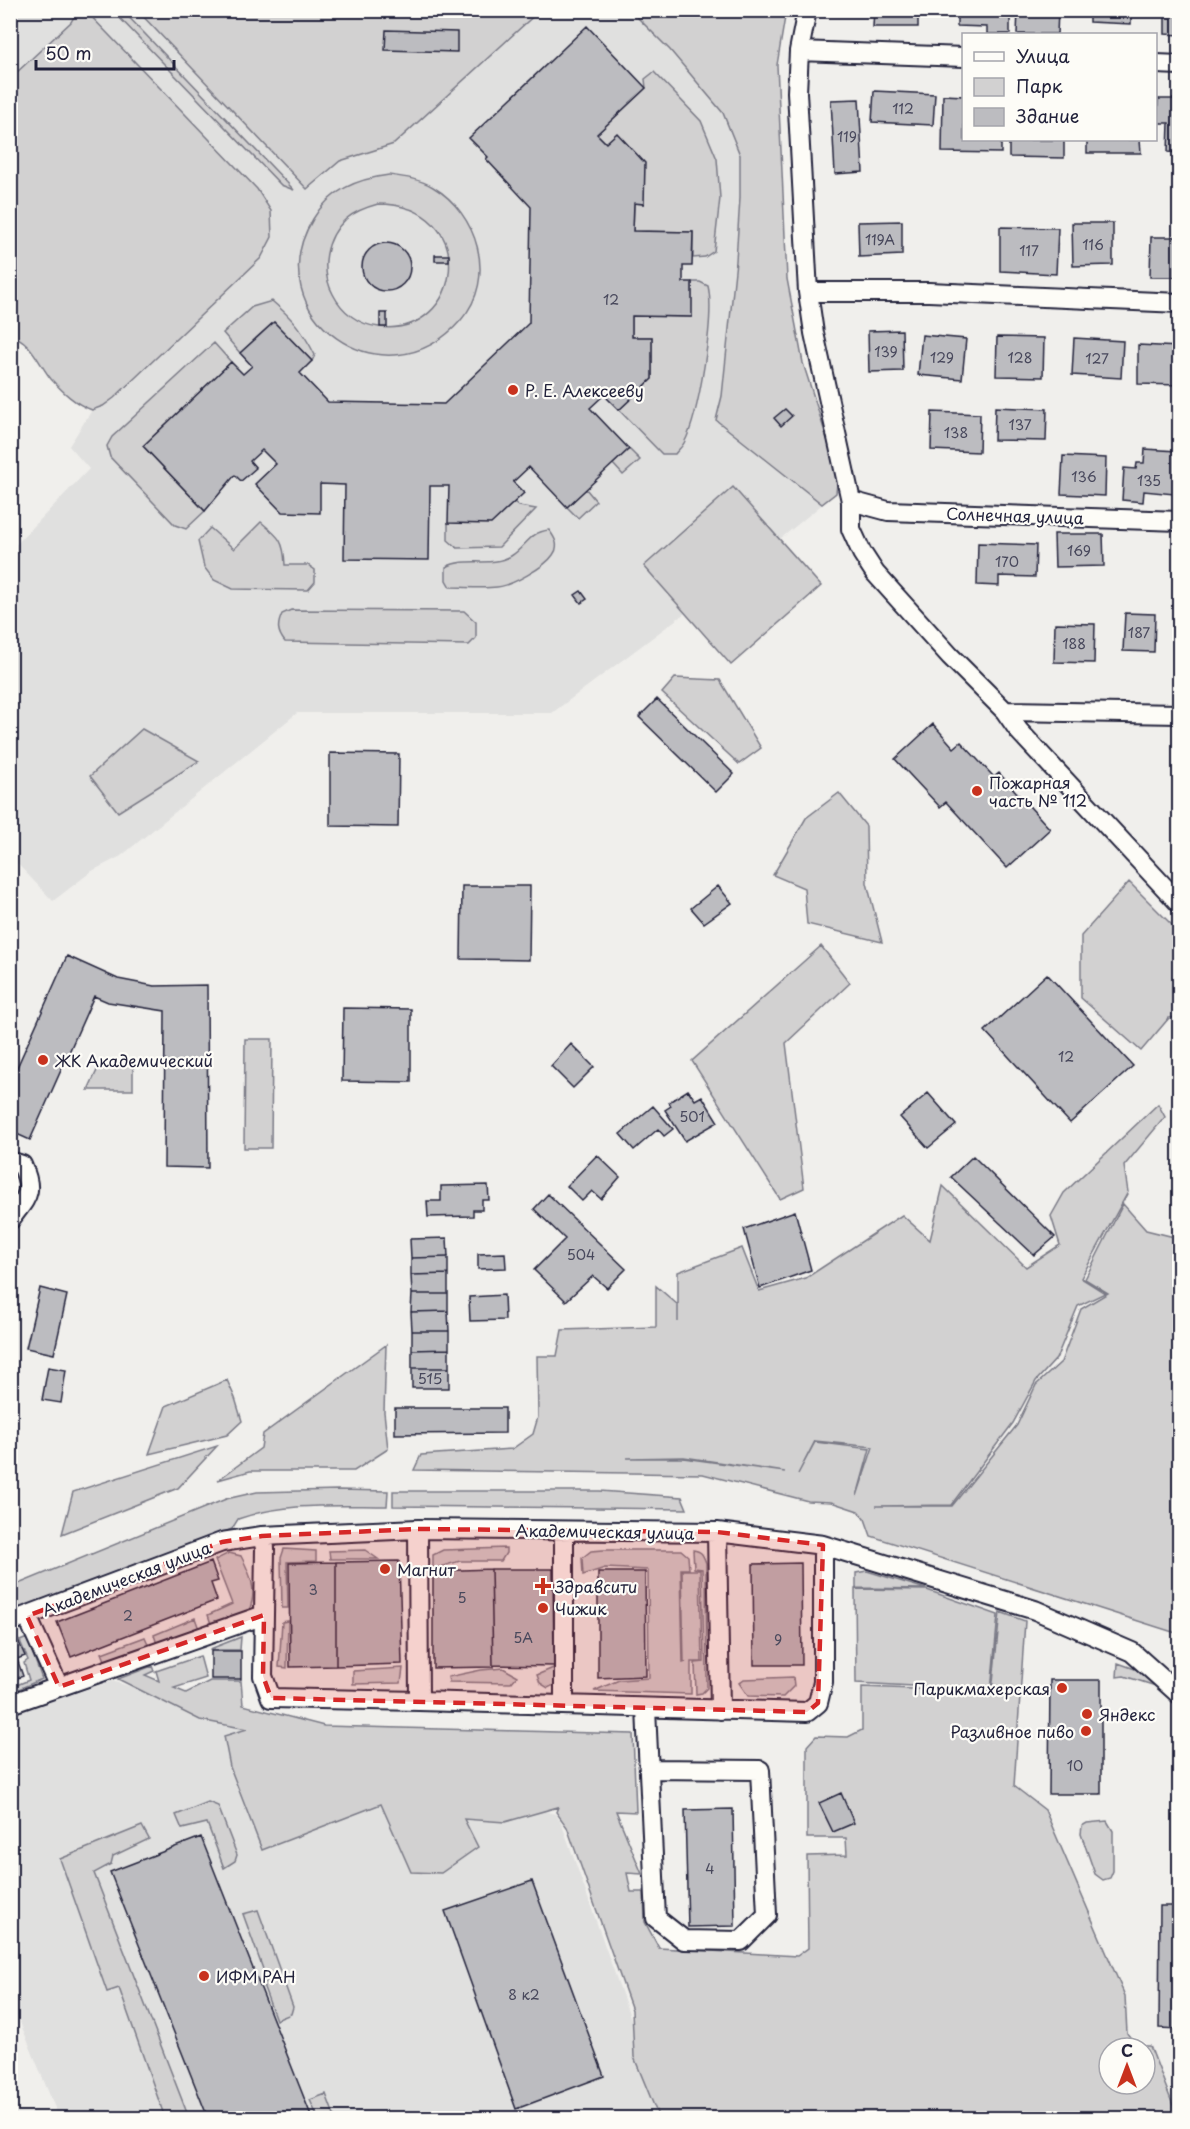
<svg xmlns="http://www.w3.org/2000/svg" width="1190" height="2129" font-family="'Playpen Sans',sans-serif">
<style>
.built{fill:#e0e0df}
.green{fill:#d2d1d1;stroke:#7a7a86;stroke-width:1.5;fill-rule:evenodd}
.building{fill:#bcbcc0;stroke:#22223b;stroke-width:1.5}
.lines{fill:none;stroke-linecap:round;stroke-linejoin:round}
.street-casing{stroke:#22223b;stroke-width:22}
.street{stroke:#fdfcf7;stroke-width:18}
.marked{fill:#d62828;fill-opacity:0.2;stroke:#d62828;stroke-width:4.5;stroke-dasharray:12 8;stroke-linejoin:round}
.poi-dot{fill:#c8321e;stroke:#fdfcf7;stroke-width:2}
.labels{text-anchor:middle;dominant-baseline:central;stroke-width:4.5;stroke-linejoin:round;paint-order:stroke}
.number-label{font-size:14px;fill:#48485c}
.poi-label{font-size:16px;fill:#22223b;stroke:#fdfcf7;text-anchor:start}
.street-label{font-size:16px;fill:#22223b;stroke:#fdfcf7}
</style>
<rect width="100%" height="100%" fill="#f0efec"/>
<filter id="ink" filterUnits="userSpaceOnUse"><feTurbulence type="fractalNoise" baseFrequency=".0167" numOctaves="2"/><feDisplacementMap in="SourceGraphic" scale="12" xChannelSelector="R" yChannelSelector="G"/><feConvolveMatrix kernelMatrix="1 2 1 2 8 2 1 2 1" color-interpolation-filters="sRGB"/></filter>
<g filter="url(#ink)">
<path class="built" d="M11,11H786L777,65L787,279L803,363L836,493L780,539L821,586L731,665L685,613L552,713H297L121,856L92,871L53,901L11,857L10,551L89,469L69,446L92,410L78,404L66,394L50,377L37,357L19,337L11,335Z
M112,1681L555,1814L561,1822L666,2118H59L11,2000L10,1715Z"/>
<path class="green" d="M75,11H86L257,189L271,211L272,237L261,258L114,398L103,406L92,410C75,404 63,392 51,379C39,364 30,339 10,335L11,69L16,73L71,22L76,13Z
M113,11H123L294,190L281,185Z
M138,11H539L394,144L340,161L307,189Z
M631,11H786L777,65L787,279L803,363L838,473L836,493L822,504L716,420L722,396L736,261L740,198V155L723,113L670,50Z
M654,72L701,121L717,159L720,198L714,251L705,257L693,258V232L633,231L634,203L643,204L617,134L606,143L597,134L646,88L645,79Z
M389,175C404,177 420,179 433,187C477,213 498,278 461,320C385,408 255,314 313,219C330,190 357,179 389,175ZM378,204C482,204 464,338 379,327C359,325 342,312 333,294C320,270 325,238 346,219C355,211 367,207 378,204Z
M692,282H700L708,286C715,315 699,416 684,443C682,447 678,450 675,454H662L619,410L652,379V337H632V316L691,317Z
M272,301C292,318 303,331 315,355L312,361L274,322L240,353L223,333L252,307Z
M214,343L231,362L143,446L205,511L186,529L175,525L110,457L107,446L112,437Z
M629,449L640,460L623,475L613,464Z
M733,487L821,586L731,665L644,566Z
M586,489L596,501L578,518L567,507Z
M514,502L519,506L536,509L499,547L457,548L448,540V523Z
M261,522C279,537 284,540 285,565H308L315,570V582L308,590L233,589L214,580L204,567L198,541L210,528L234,549Z
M549,530C555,538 560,546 553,555C545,567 511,586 497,587C482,589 465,587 450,587L446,580V567C466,556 491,568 511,556C526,547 529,532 549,530Z
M291,610L464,611L476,622V638L469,645L285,642C277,632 277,625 282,614Z
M675,678L720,680L761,748L739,764L662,693Z
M142,729L199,761L118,812L90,776Z
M839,793L866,826L867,883L882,942L807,924L804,888L773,875L806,818Z
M1129,882L1179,932V1017L1169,1018L1141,1051L1081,998V936Z
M821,946L850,983L786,1043L804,1188L780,1199L692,1061Z
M245,1039H272L271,1148H244Z
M100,1064H133V1090H88Z
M1158,1104L1165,1117L1124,1166L1128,1192L1081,1278L1105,1293L1078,1306L1056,1359L1036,1381L1013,1423L951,1505L876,1506H952L1017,1425L1036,1385L1061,1362L1081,1309L1108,1293L1085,1279L1123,1204L1146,1230L1174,1237L1179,1242V1634L871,1536L865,1519L858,1511L831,1502L808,1501L703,1474L414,1470L421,1455L512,1449L533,1434L538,1417L537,1356H557L562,1330L656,1327V1286L678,1305V1322V1272L742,1248L759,1291L806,1278L902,1215L930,1240L943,1186L1026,1267L1060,1245L1051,1216L1064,1193ZM815,1441L873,1447L857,1496L870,1449L815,1442L798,1474ZM684,1457L785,1472L683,1458H627Z
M386,1345L384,1412L388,1449L354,1471H250L218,1480L261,1448L263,1434Z
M227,1380L235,1398L242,1421L227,1435L149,1454L166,1406Z
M217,1446L178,1488L62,1534L73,1492Z
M338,1490L388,1491L387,1506C337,1506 285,1502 238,1519L232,1529L11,1612V1587L226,1499L257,1492Z
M393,1491H600L682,1497L687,1509L393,1506Z
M506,1548V1553L501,1561H460L433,1569V1555L443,1550Z
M284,1549L316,1551V1561L287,1562L288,1608H282L281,1558Z
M365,1550L378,1559H330L329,1551Z
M603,1550H681L688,1556L689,1569H681L683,1663L686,1662H684L682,1570H700L702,1662H691V1694L594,1691L619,1680L649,1678L648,1570L605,1568L583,1575L582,1558L591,1551Z
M693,1550C702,1551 703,1555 706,1563L707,1688L702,1693L696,1694L695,1663L704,1662L702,1569L694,1568Z
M229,1553L241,1556C250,1573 258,1591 249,1610L211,1624L208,1615L232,1604L215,1560Z
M867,1571L926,1589L856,1588V1573Z
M855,1589L927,1590L998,1615L991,1690L856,1683Z
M1000,1612L1025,1621L1014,1786L1045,1810L1125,1996L1127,2033L1136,2046H1150L1178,2118H659L634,2057L632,2010L567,1827L556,1812L558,1807L505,1822L464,1819L478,1847L441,1873L411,1872L381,1804L262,1850L230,1767L224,1736L247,1729L200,1720L118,1679L152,1666L154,1671L145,1675L159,1681L156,1671L200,1656L206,1678L174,1688L186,1693L210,1681H241L243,1705L324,1726L633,1734L636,1812L616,1811L642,1874L627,1873L631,1892H644L645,1922L659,1948L797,1956L808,1948L807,1856L847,1855L846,1838H807V1746L816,1736L848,1737L862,1730V1687L992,1692ZM1109,2048H1145V2084H1109Z
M195,1618L199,1629L157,1644L154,1635Z
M288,1621L287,1668L279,1667L282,1622Z
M145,1637L149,1646L105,1660L102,1653Z
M241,1637L240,1650H210V1649Z
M27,1638L42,1679L14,1691L12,1687L29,1680L24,1663L28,1660L20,1641Z
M565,1663L556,1684L548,1688L540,1683L537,1675Z
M1118,1663L1152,1675L1179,1700V1707L1159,1687L1124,1676L1117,1677Z
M403,1668L401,1683L353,1684V1671Z
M503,1668L517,1676L511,1683L449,1682L448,1677L481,1670Z
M793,1677L794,1686L783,1697L748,1696L739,1683L744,1679Z
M208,1802L218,1806L237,1855L235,1861L224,1868L207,1823L182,1829L176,1815Z
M1107,1821L1113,1831V1871L1110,1878L1103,1880L1095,1874L1081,1834L1082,1826L1087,1823Z
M142,1826L149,1839L113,1856L111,1864L94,1873L189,2118H165L119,1988L107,1992L60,1859Z
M258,1910L293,2007L291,2014L276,2020L263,1985L267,1980L243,1914Z
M326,2094L335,2118H318L310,2100Z"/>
<path class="building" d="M874,10H918V27H873Z
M957,10H1010V34H987V27L957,26Z
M1018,10H1058L1057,34H1017Z
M1089,10H1131V24L1089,22Z
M1165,10H1180V35L1165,34Z
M587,26L646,88L597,134L606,143L617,133L645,163L644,204L634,203L633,231L693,232L692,266H683V282H692V317L632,316V337H652V379L619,410L604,395L590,408L629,449L567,507L529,467L513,482L524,493L491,524L448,523L449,486H430L429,560L344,559L345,485L320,484V513L282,512L255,484L276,464L262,450L250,461L256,468L241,481L235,475L205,511L143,446L231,362L243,374L252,366L240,353L274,322L312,361L300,373L328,402L444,404L529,323L531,207L486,159L488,157L469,138Z
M386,30L457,32V52L385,50Z
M874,91L935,94L933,125L872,122Z
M943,95L964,96V140H1001V153L942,152Z
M859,99L863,172L835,174L831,100Z
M1158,99H1180V153L1168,152L1169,123H1157Z
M1009,140H1064V158L1009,157Z
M1087,140H1140L1141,153H1087Z
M902,221V255L859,257L858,222Z
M1072,223H1113V265L1073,266Z
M1000,227L1058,228L1056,274L1000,271Z
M1151,237H1180V277H1150Z
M362 267a24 24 0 1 1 48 0a24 24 0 1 1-48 0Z
M435,255H449V261H435Z
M380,313H387V327H380Z
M902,330L903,371L869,372L868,331Z
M922,335L966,339L962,379L918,375Z
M997,337L1044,338L1043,377L996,376Z
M1074,338L1123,341L1121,378L1072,375Z
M1138,345L1180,347V385L1138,384Z
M995,407L1047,409L1046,441L994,440Z
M785,409L792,416L781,426L774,418Z
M932,412L980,414L979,452L931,450Z
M1145,449L1177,451L1174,494L1144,491L1143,502L1122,500L1124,468L1136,469L1137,463H1144Z
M1063,456L1106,458L1105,496L1061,494Z
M1054,534H1103L1104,566L1055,567Z
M978,543L1036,545L1035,577L999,576V586L977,585Z
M581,591L587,599L581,603L575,595Z
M1125,613L1155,614L1154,652L1123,651Z
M1055,623L1095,624L1094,663L1054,662Z
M657,699L734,774L716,792L639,717Z
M933,724L954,748L961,742L994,777L999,773L1050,829L1007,868L946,802L940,807L895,759Z
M330,753L399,754L398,827L330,826Z
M462,886H530L529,960L461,959Z
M718,886L732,903L704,923L691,908Z
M67,956L118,979L154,986L207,985L208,1168L164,1167L165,1011L108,1002L94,996L30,1140L10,1131V1083Z
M1047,974L1133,1066L1070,1123L985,1031Z
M343,1008L411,1009V1082L342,1081Z
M571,1044L594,1067L573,1088L551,1066Z
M688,1090L695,1100L702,1096L718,1122L685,1141L665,1110L671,1106L669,1102Z
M928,1093L956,1125L928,1148L900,1117Z
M653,1106L673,1129L664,1136L658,1129L634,1150L620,1134Z
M597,1155L620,1177L601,1199L592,1191L582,1201L567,1186Z
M973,1156L1055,1237L1034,1255L951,1177Z
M488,1185L489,1200H482V1210H473V1216L428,1217L427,1201H441V1186Z
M548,1194L626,1269L607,1288L593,1276L566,1301L534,1270L565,1239L534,1209Z
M795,1211L811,1270L760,1288L744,1229Z
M447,1238L448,1257L411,1258L410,1239Z
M505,1253L506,1268L478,1269V1254Z
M448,1257V1274L411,1275V1258Z
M448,1274V1294H412L411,1275Z
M40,1288L67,1295L54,1354L26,1348Z
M412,1294H448V1311L411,1312Z
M504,1295L505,1320L470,1321L469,1297Z
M448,1311L449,1331H412L411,1312Z
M412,1331H449V1349L412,1350Z
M449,1349V1368H412V1350Z
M48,1367L66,1370L61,1403L42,1400Z
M412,1368H449V1388H412Z
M395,1408H505V1433L395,1434Z
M399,1561L402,1664L336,1666V1562Z
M211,1562L218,1581L211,1583L217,1600L71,1657L57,1622Z
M336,1562V1666L290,1667L289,1563Z
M801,1563L802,1665H754L753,1564Z
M491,1569L493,1667L433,1668V1571Z
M491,1569H553L554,1666L493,1665Z
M598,1572H645L646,1676L598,1678Z
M17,1638L25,1656L17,1659L23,1676L10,1681V1640Z
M211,1651H241V1679H211Z
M1050,1680H1101V1794H1049Z
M841,1793L854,1823L833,1832L819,1803Z
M733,1809L735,1926L688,1927L685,1810Z
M201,1837L297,2080L312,2118H208L110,1872Z
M532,1881L604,2076L516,2109L445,1911Z
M1160,1906H1180V2029L1159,2028Z"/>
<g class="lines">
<g class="street-casing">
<path id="street" d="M807,10L799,51L797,92L808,292L814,333L851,501V529L862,553L875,573L950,656L1005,711L1019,731L1180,904
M799,51L964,57
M1156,64L1180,65
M808,292H929L1180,303
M851,501L888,511L1180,521
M1005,711L1180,714
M10,1161L22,1165C35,1194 26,1197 10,1220
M418,1529L419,1701L807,1712L818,1703L823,1682V1545
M564,1531V1705
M717,1532L720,1710
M264,1615L263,1676L271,1698L419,1701
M27,1616L59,1687
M10,1622L222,1542L262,1536L418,1529L717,1532L823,1545L1035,1610L1132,1652L1180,1695
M10,1704L264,1615L265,1548L262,1536
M646,1708L647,1731L656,1918L684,1940L741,1941L767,1915L760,1770L649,1769"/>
</g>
<use href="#street" class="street"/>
</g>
</g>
<path class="marked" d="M418,1529L717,1532L823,1545L818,1703L807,1712L271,1698L263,1676L264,1615L59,1687L27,1616L222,1542L262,1536Z"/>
<g class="poi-dot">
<circle cx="513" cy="390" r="6"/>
<circle cx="977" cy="791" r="6"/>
<circle cx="43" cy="1060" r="6"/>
<circle cx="385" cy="1569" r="6"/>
<path d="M540 1577h6v6h6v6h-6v6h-6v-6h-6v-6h6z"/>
<circle cx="543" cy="1608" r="6"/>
<circle cx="1062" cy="1688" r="6"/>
<circle cx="1087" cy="1714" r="6"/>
<circle cx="1086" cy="1731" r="6"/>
<circle cx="204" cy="1976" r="6"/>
</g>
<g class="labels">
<g class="number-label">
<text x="903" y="108">112</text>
<text x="847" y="136">119</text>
<text x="880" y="239">119А</text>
<text x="1093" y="244">116</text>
<text x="1029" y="250">117</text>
<text x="611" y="299">12</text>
<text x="886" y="351">139</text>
<text x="942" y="357">129</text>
<text x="1020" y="357">128</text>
<text x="1097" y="358">127</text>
<text x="1020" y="424">137</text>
<text x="956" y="432">138</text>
<text x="1084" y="476">136</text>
<text x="1149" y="480">135</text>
<text x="1079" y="550">169</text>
<text x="1007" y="561">170</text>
<text x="1139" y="632">187</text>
<text x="1074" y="643">188</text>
<text x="1066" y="1056">12</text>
<text x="692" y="1116">501</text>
<text x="581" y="1254">504</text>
<text x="430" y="1378">515</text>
<text x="313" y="1589">3</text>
<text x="462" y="1597">5</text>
<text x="128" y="1615">2</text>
<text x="523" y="1637">5А</text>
<text x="778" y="1639">9</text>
<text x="1075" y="1765">10</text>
<text x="710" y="1868">4</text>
<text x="524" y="1994">8 к2</text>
</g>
<g class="poi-label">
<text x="525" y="390">Р. Е. Алексееву</text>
<text x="989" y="782">Пожарная<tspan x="989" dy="18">часть № 112</tspan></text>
<text x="55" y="1060">ЖК Академический</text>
<text x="397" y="1569">Магнит</text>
<text x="555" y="1586">Здравсити</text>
<text x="555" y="1608">Чижик</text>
<text x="1050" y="1688" text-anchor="end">Парикмахерская</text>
<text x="1099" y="1714">Яндекс</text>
<text x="1074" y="1731" text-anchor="end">Разливное пиво</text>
<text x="216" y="1976">ИФМ РАН</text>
</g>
<g class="street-label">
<text transform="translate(1015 515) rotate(2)">Солнечная улица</text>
<text transform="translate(605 1531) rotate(1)">Академическая улица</text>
<text transform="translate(126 1578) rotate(-21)">Академическая улица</text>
</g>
</g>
<rect width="1190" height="2129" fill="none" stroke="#fdfcf7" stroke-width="36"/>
<rect x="18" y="18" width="1154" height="2093" fill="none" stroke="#22223b" stroke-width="2" filter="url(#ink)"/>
<rect x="962" y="33" width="195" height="108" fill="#fdfcf7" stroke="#a5a5ac" stroke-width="1.5"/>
<rect x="974" y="52" width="30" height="9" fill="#fdfcf7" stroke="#a5a5ac" stroke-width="1.5"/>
<text x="1016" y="63" font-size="18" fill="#22223b">Улица</text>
<rect x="974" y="78" width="30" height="18" fill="#d2d1d1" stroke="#a5a5ac" stroke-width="1.5"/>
<text x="1016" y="93" font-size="18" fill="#22223b">Парк</text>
<rect x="974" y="108" width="30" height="18" fill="#bcbcc0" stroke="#a5a5ac" stroke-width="1.5"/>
<text x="1016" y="123" font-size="18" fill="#22223b">Здание</text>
<g transform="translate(1127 2066)"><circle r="28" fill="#fdfcf7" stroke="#a5a5ac" stroke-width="1.5"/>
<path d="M0-4.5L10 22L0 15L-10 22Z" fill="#c8321e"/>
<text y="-9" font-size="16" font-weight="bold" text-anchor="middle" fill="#22223b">С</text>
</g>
<path d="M36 60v9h138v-9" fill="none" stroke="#22223b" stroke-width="3"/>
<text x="45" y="60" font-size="18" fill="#22223b" stroke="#fdfcf7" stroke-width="4.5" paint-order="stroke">50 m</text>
</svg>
